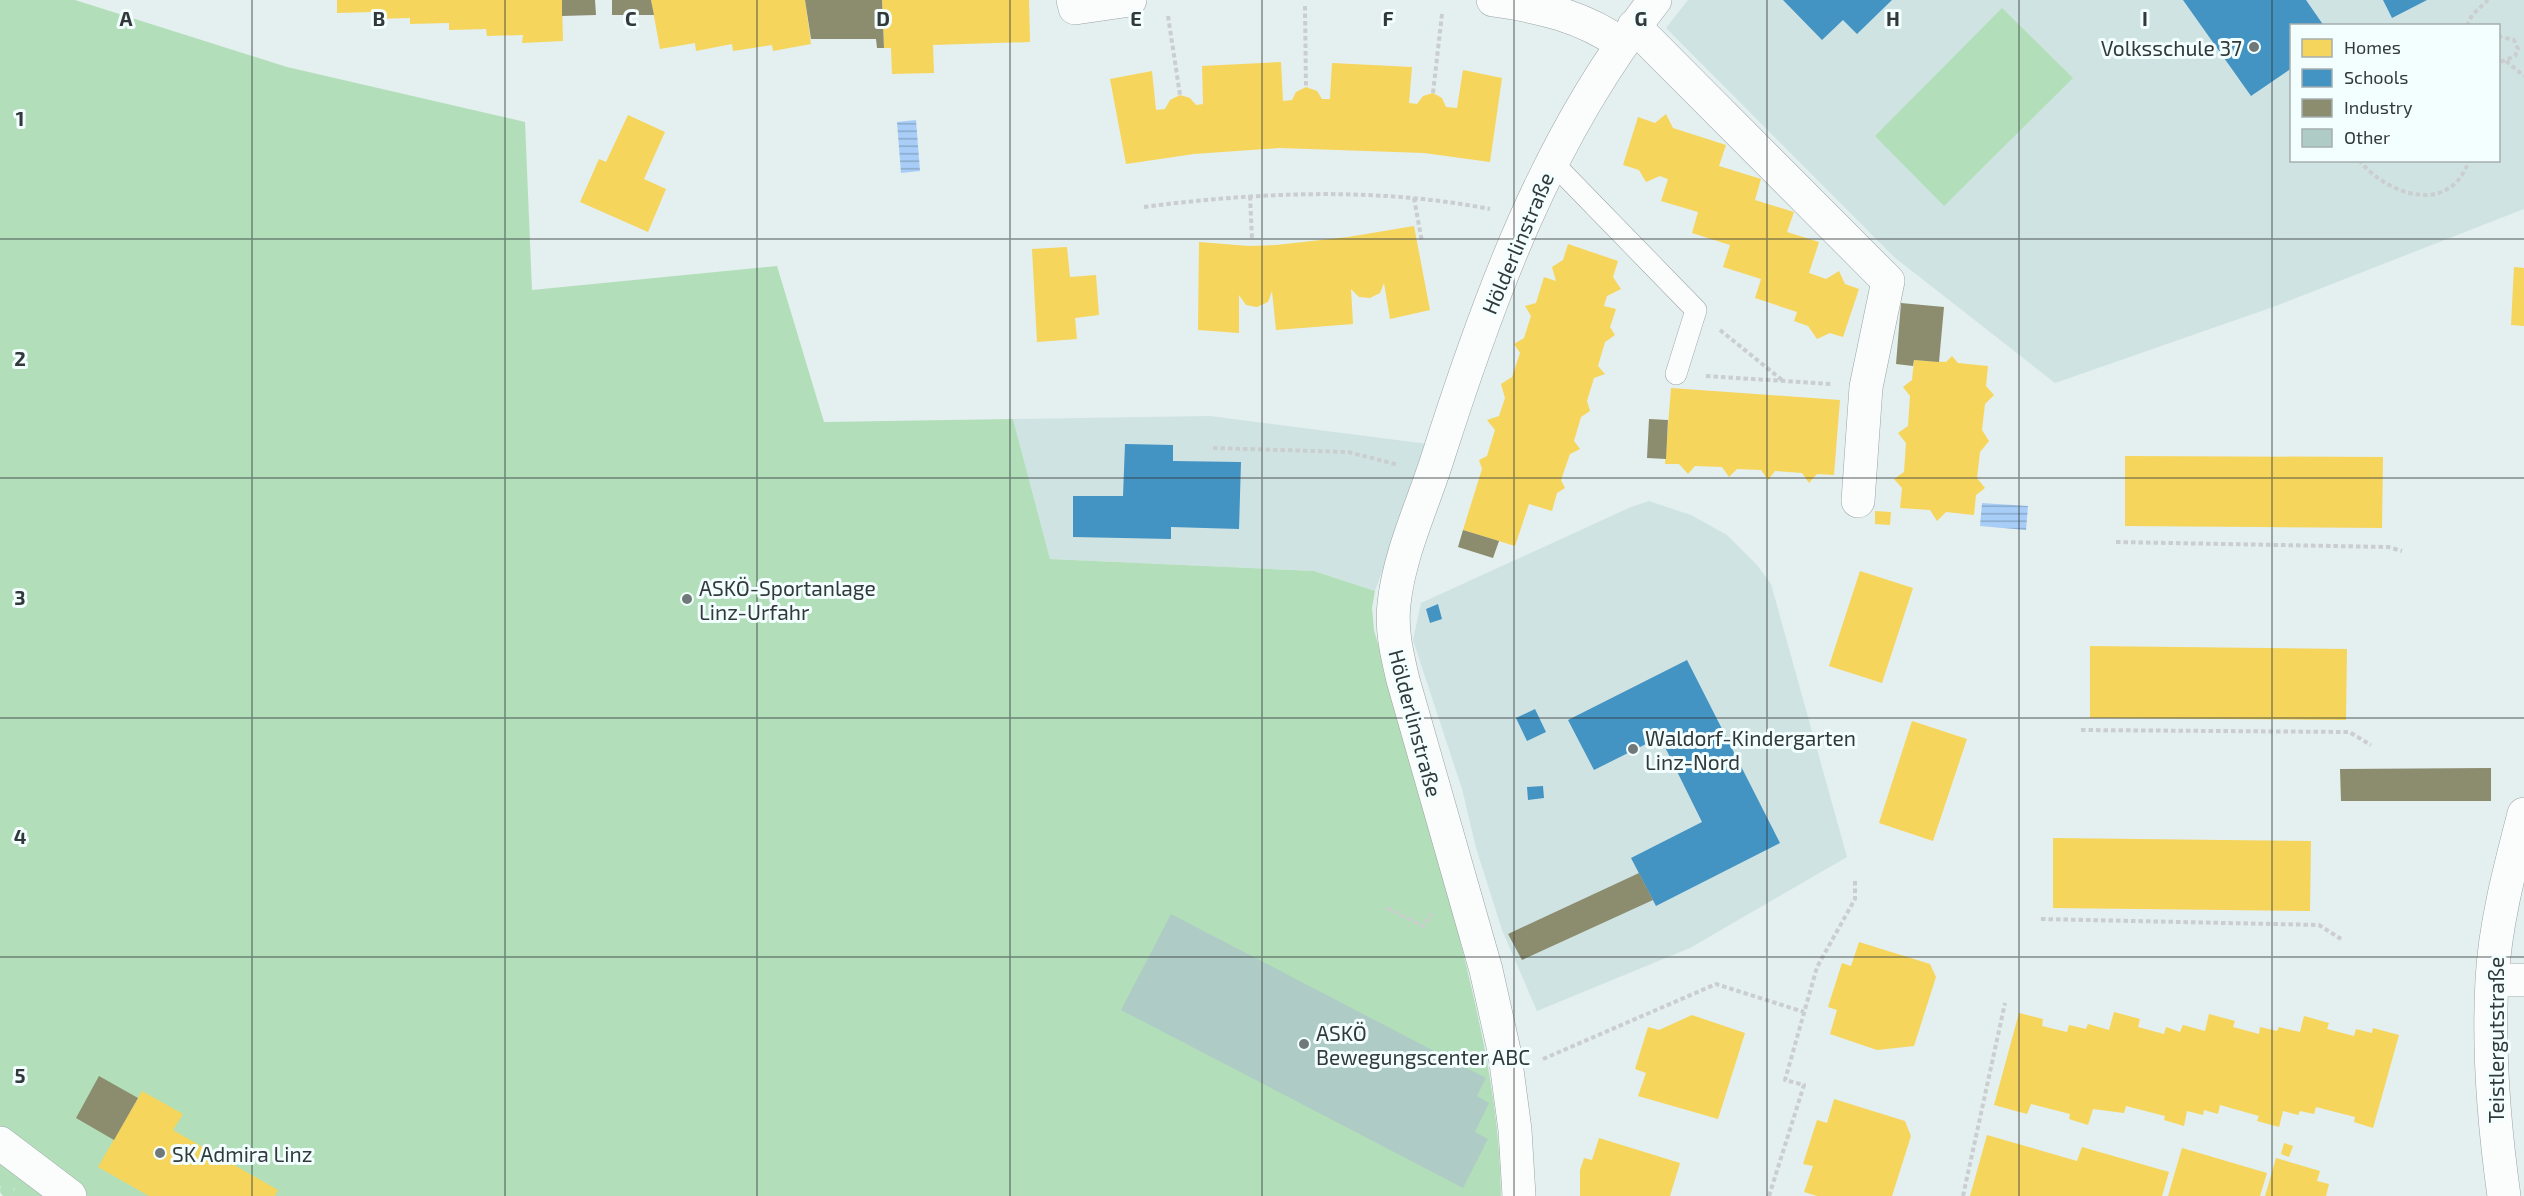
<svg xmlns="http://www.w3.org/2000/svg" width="2524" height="1196" font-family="'Exo 2',sans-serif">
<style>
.built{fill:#d0e3e3;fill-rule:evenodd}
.grass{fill:#b2dfb9}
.forest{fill:url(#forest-firs)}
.water{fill:url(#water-rules)}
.homes{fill:#f6d55c}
.schools{fill:#4393c3}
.industry{fill:#8c8c6e}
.building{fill:#aeccc5}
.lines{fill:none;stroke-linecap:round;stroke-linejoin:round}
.lane-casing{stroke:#9ba3a3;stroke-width:22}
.street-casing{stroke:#9ba3a3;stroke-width:34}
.secondary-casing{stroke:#9ba3a3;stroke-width:34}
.path{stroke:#cbcecf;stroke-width:4;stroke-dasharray:4.5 3;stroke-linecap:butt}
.lane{stroke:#fbfdfd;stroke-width:21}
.street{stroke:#fbfdfd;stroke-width:33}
.secondary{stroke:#fbfdfd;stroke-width:33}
.grid{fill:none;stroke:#32393a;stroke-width:1.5;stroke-opacity:0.55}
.poi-dot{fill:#707979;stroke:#f3feff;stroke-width:2}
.labels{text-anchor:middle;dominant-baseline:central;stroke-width:6;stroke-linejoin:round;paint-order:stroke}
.poi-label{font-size:21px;fill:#32393a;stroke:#f3feff;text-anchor:start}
.street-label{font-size:21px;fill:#32393a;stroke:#f3feff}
.grid-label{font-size:20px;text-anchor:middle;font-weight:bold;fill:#32393a;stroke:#f3feff;stroke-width:6;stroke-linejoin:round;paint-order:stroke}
</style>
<defs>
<pattern id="forest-firs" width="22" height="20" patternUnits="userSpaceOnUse" patternTransform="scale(1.5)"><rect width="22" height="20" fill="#b2dfb9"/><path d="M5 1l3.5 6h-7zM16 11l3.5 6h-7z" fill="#9ac0a0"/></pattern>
<pattern id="water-rules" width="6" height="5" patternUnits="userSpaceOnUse" patternTransform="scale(1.5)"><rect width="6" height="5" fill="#a8cef8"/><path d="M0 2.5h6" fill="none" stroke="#89a8ca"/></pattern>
</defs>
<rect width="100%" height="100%" fill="#e4efef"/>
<path class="built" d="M1688,0H2524V209L2273,307L2055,383L1894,257L1666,28ZM2292,26H2498V160H2292Z
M1210,416L1428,444L1375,591L1314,571L1050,559L1013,419Z
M1649,501L1691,515L1727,535L1757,565L1771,584L1847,857L1690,948L1537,1011L1502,930L1476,848L1462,789L1413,640L1421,603L1631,507Z"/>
<path class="grass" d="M0,0H75L287,67L525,122L532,290L777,266L824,422L1013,419L1050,559L1314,571L1375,591L1372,608L1374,630C1402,729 1431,828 1457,928C1479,1017 1500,1103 1501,1196H11L15,1189L7,1183L0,1187Z
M2002,8L2073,78L1944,206L1875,136Z"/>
<path class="forest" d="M0 1190a7 7 0 1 1 14 0a7 7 0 1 1-14 0Z"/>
<path class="water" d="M916,120L920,171L901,173L897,122Z
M1982,503L2028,506L2026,530L1980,526Z"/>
<path class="homes" d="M337,0H562L563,41L522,43L523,35L487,36L486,29L449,30V23L410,24V18L372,19V12L337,13Z
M651,0H805L811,44L773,51L772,45L733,51L732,44L696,51L695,43L660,49Z
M882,0H1029L1030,42L933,45L934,73L892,74L891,48H884Z
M1281,62L1283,101L1292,100L1296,92L1306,87L1317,91L1322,99H1330L1332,63L1412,67L1409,103L1417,104L1423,96L1433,93L1442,98L1446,107L1457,108L1463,70L1502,78L1490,162L1424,153L1280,148L1194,154L1126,164L1110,79L1152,71L1156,110L1165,109L1170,100L1180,95L1190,98L1196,105L1203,104L1202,66Z
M1666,114L1673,128L1726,145L1719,166L1761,179L1755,200L1794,212L1787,232L1819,242L1809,273L1826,279L1839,271L1845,284L1859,289L1843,337L1830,333L1817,339L1808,326L1794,321L1797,312L1755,298L1761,279L1723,267L1730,245L1692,233L1698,212L1661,201L1668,179L1660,176L1646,182L1639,170L1623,165L1638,117L1655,123Z
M628,115L665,132L644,179L666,189L648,232L580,202L599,159L606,162Z
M1414,226L1430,310L1390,319L1384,283L1380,293L1370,298L1359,297L1351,289L1353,324L1276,330L1272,291L1268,302L1257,307L1246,305L1239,295V333L1198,330L1199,242L1249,246L1276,245L1348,237Z
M1568,244L1618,261L1613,277L1621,289L1607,296L1604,306L1616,309L1610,327L1615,335L1605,342L1598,366L1605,374L1594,378L1587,401L1590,411L1581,417L1574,441L1580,449L1570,454L1561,480L1565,488L1557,493L1552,511L1529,504L1515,546L1463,530L1482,469L1479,460L1487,456L1495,430L1487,420L1499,416L1505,398L1501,384L1512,377L1520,353L1514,344L1524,338L1531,316L1525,306L1536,303L1544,277L1556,281L1552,267L1563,260Z
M1067,247L1070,277L1096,275L1099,315L1075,318L1077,339L1037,342L1032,249Z
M2514,267L2524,268V326L2511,325Z
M1952,356L1958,363L1988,366L1986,386L1994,395L1985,404L1982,430L1989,441L1980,452L1977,478L1985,488L1976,495L1974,515L1946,512L1937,521L1930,510L1900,508L1902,488L1894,479L1904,472L1906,443L1898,433L1908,426L1910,396L1903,387L1912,380L1914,360L1946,362Z
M1671,388L1840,400L1834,475L1817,474L1809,483L1802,473L1775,471L1768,480L1761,470L1737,469L1729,477L1722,467L1695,466L1688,474L1679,464H1665Z
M2125,456L2383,457L2382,528L2125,526Z
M1875,511L1891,512L1890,525L1875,524Z
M1860,571L1913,588L1882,683L1829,666Z
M2090,646L2347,649L2346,720L2090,718Z
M1912,721L1967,739L1933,841L1879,823Z
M2053,838L2311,841L2310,911L2053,908Z
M1859,942L1930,964L1936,977L1914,1046L1877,1050L1830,1034L1837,1010L1828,1007L1842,963L1851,966Z
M2114,1012L2140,1019L2138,1027L2164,1034L2166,1027L2180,1032L2183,1025L2205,1031L2209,1014L2235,1021L2233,1027L2259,1034L2260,1027L2277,1031L2279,1027L2300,1032L2304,1016L2329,1023L2327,1029L2354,1036L2356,1029L2372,1033L2373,1028L2399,1035L2373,1128L2354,1122L2355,1117L2316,1107L2314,1114L2300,1111L2298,1115L2283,1111L2279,1127L2257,1121L2259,1116L2220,1105L2218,1114L2204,1110L2203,1115L2187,1111L2184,1126L2164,1120L2165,1116L2126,1106L2124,1113L2093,1109L2088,1125L2069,1119L2070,1114L2031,1104L2027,1114L1994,1105L2019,1013L2043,1019L2042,1026L2067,1032L2069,1025L2086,1029L2088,1024L2109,1030Z
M1692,1015L1745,1033L1718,1119L1638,1096L1646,1073L1635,1069L1648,1027L1659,1030Z
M142,1091L183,1114L173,1130L278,1190L275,1196H149L98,1167Z
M1834,1099L1905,1121L1911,1136L1892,1196H1817L1804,1192L1813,1166L1803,1164L1817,1120L1827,1123Z
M1987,1135L2077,1161L2082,1147L2169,1172L2162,1196H1970Z
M1599,1138L1680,1163L1670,1196H1580V1170L1584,1158L1592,1160Z
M2284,1143L2293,1146L2289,1157L2281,1154Z
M2182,1148L2267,1173L2260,1196H2168Z
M2276,1158L2320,1171L2317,1181L2329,1184L2326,1196H2265Z"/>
<path class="schools" d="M1783,0H1892L1857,34L1843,20L1822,40Z
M2183,0H2306L2324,26H2292V68L2251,96Z
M2383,0H2427L2392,18Z
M1125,444L1173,445V461L1241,462L1239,529L1171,527V539L1073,537V496H1123Z
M1438,604L1442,619L1430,623L1426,609Z
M1687,660L1780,843L1656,906L1631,858L1702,822L1660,737L1594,770L1568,720Z
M1535,709L1546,732L1527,741L1516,718Z
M1543,786L1544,798L1528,800L1527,787Z"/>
<path class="industry" d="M562,0H595L596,15L562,16Z
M612,0H651L654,15H612Z
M805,0H882L884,48H877L876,39H811Z
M1901,303L1944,307L1939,362L1914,360L1913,366L1896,364Z
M1649,419L1668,420L1666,459L1647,458Z
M1463,530L1499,541L1493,558L1458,547Z
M2491,768V801H2341L2340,769Z
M1639,873L1653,900L1522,960L1508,934Z
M99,1076L138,1098L114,1140L76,1118Z"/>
<path class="building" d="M1171,914L1486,1078L1477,1096L1489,1103L1475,1132L1488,1139L1463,1188L1121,1010Z"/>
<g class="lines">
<g class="lane-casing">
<path id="lane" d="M1551,161L1696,310L1676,374"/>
</g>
<g class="street-casing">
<path id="street" d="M1073,0L1075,8L1130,0
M1493,0C1538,6 1585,17 1621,44
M1634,26L1888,281L1866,387L1858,501
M2492,980H2524
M1519,1196L1515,1130L1505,1055L1486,970L1403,680C1397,654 1391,631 1394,604C1399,555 1422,507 1437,460C1489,297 1547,136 1655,0
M2504,1196C2494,1125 2488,1052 2492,980C2495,924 2510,868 2524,814"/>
</g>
<g class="secondary-casing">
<path id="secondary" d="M0,1143L70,1196"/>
</g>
<path class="path" d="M1305,6L1306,87
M1168,16L1180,95
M2467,26L2472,15L2488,0
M2498,36L2514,40L2518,49L2515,56L2498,63
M2506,61L2524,76
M1433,93L1442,14
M2359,160C2387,195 2450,217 2469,160
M1250,196L1252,239
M1414,198L1422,242
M1144,207C1259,192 1376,187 1490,209
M1720,330L1782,380
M1706,376L1831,384
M1213,448L1348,452L1399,465
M2116,542L2388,547L2402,551
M2081,730L2349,732L2371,745
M1387,908L1423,926L1432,914
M2041,919L2319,925L2341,939
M1543,1059L1716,984L1804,1012
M1769,1196L1804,1085L1785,1080L1817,967L1855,899V878
M1963,1196L2005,1003"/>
<use href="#lane" class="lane"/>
<use href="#street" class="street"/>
<use href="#secondary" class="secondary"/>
</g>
<path class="grid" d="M252,0V1196M505,0V1196M757,0V1196M1010,0V1196M1262,0V1196M1514,0V1196M1767,0V1196M2019,0V1196M2272,0V1196M0,239H2524M0,478H2524M0,718H2524M0,957H2524"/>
<g class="poi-dot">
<circle cx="2254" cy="47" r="6"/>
<circle cx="687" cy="599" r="6"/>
<circle cx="1633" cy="749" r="6"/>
<circle cx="1304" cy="1044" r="6"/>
<circle cx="160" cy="1153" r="6"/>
</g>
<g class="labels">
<g class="poi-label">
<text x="2242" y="47" text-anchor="end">Volksschule 37</text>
<text x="699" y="587">ASKÖ-Sportanlage<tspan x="699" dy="24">Linz-Urfahr</tspan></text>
<text x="1645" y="737">Waldorf-Kindergarten<tspan x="1645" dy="24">Linz-Nord</tspan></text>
<text x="1316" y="1032">ASKÖ<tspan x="1316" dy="24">Bewegungscenter ABC</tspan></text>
<text x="172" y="1153">SK Admira Linz</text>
</g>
<g class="street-label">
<text transform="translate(1517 243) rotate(-67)">Hölderlinstraße</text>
<text transform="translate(1416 723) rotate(75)">Hölderlinstraße</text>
<text transform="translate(2495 1040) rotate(-90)">Teistlergutstraße</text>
</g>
</g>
<g class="grid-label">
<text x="126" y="26">A</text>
<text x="379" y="26">B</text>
<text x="631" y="26">C</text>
<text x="883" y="26">D</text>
<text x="1136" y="26">E</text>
<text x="1388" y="26">F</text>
<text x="1641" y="26">G</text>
<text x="1893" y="26">H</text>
<text x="2145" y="26">I</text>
<text x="20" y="126">1</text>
<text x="20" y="366">2</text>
<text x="20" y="605">3</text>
<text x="20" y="844">4</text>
<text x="20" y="1083">5</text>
</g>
<rect x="2290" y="24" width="210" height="138" fill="#f3feff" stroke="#a6afb0" stroke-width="1.5"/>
<rect x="2302" y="39" width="30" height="18" fill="#f6d55c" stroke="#a6afb0" stroke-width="1.5"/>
<text x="2344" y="54" font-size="18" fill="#32393a">Homes</text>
<rect x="2302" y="69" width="30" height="18" fill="#4393c3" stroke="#a6afb0" stroke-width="1.5"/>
<text x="2344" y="84" font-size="18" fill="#32393a">Schools</text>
<rect x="2302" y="99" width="30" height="18" fill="#8c8c6e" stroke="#a6afb0" stroke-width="1.5"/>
<text x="2344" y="114" font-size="18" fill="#32393a">Industry</text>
<rect x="2302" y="129" width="30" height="18" fill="#aeccc5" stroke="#a6afb0" stroke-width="1.5"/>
<text x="2344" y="144" font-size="18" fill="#32393a">Other</text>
</svg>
